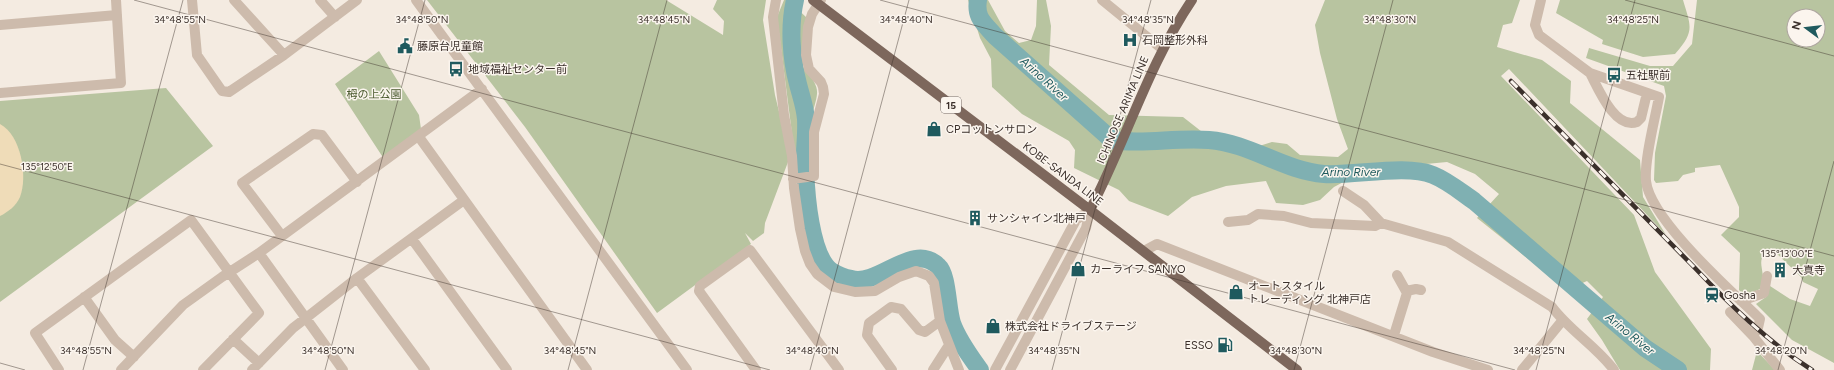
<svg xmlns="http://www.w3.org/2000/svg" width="1834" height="370" font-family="Figtree,'Noto Sans JP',sans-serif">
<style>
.green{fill:#b8c4a0;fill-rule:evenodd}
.sand{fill:#efdcb8}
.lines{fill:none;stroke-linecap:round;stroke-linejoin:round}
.river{stroke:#7fb0b2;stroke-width:18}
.minor{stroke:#cdbbac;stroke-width:10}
.major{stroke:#7d675c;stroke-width:10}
.rail-casing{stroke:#3b302b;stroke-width:4.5}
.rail{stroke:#fbf5ee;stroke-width:3;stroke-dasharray:9;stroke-linecap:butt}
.ticks{fill:none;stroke:#3b302b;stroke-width:1;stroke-opacity:0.45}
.labels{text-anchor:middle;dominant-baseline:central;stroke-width:3;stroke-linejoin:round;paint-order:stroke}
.shield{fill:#fbf5ee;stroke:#756b66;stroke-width:1}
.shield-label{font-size:10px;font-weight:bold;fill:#3b302b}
.poi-label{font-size:11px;fill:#3b302b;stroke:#fbf5ee;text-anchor:start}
.park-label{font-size:11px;fill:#4a5a2e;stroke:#fbf5ee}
.street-label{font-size:11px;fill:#3b302b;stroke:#fbf5ee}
.water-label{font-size:12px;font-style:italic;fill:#1f5a5e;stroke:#fbf5ee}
.ticks-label{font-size:10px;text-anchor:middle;fill:#3b302b;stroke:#fbf5ee;stroke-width:3;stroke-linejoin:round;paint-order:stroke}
</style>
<rect width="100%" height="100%" fill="#f4ebe1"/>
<path class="green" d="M427,0H666L723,35L724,21L713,9L717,0H766L763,20L775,95L788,149V162L765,223L764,233L753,241L745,233L751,244L657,313L525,127Z
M784,0H788L807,18L803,67C821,89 819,89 812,115L798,119L799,149L795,157L777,17Z
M968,0H988L1005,31L1019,43L1031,40L1036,26L1037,0H1046L1051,26L1049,65L1109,115L1183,117L1220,146L1243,151L1272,142L1287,144L1300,155L1338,157L1348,149L1337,119L1320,53L1315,25L1325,0H1520L1512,23L1503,25L1497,47L1542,60L1571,81L1570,103L1640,160L1643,197L1666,235L1509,69L1501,76L1634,215L1655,272L1711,349L1710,370H1620L1602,340L1587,319L1603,297L1587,281L1567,290L1477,218L1499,194L1475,174L1447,162L1405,166L1384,178L1349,179L1334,187L1320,200L1303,205L1276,203L1266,181L1226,186L1192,197L1168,216L1129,201L1119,190L1074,168L1075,150L1069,141L1022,114L992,87L991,59L980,38Z
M1560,0H1683C1691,27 1695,31 1675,54L1643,57L1602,44L1603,40L1556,13Z
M1697,0H1834V363L1792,340L1756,304L1766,297L1770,286L1790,299L1810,306L1818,289L1803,282L1801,277L1771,248C1758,259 1761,261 1763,276C1763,280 1761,285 1760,289L1745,296L1739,290L1740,253L1721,235L1739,217V207L1720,165L1695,168V172L1683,175L1678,181L1656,183L1654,180L1655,153L1666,96L1664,86L1586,58L1589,48L1650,66H1673L1692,44ZM1794,16H1818V40H1794Z
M379,51L419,115L421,129L384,159L335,84Z
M166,88L213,146L0,302V101Z
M1757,351L1775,370H1752Z"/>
<path class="sand" d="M0,124C21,135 28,176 20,197C16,206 8,212 0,216Z"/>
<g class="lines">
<path class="river" d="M795,0C789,26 791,58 798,84C801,96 805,107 806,119C807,135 804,152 805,168C806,193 810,255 831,271C836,274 845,278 851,279C879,287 913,241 938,266C948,275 947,308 952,323C958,340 970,356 980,370
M978,0C975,18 984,23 995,36L1112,140C1144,145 1176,137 1209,140C1250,143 1284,171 1324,174C1355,176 1406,164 1433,175C1448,181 1461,192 1474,201L1645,348L1678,370"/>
<path class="minor" d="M192,0L197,55L222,91L229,92L284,55L357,0
M234,0L284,55
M320,0L335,17
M416,0L687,370
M776,0L773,17L784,115L792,156L794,188L800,229L805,251L810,264L817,274L834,287L855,292L875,291L899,277L916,271L929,276L934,283L940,321L959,370
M1102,0L1162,49
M1541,0L1535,25L1539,35L1590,73L1659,97C1655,119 1644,160 1646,181C1650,219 1729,289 1757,316L1760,319L1758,328L1753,336L1780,370
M0,25L117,15
M1590,73C1598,88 1615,130 1637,122L1641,118L1647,93
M0,93L121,83L116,0
M419,137L587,370
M793,179L814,176V132L824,94L823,87L821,82L809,69L806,55L808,27L812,14L821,0
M1343,191L1364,205L1381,223L1448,242L1552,307C1570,331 1596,346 1614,370
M1228,222L1248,220L1258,214L1284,216L1311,223L1375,226L1381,223
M282,236L242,183L313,134L322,135L357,182
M412,239L507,370
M1144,251L1157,244L1433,352L1488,370
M357,278L425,370
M1406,291L1416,289L1421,290
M84,297L115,340L134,357
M1741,301L1764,293L1767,276
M1730,312L1753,336
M1394,335L1407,293L1397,275
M233,339L259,363
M59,370L35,333L191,220L259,313L203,370
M121,370L183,305L222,277L259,253
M252,370L293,328L306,318L357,278L464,200
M343,370L259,253L482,89
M756,370L699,291L700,286L750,250L839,370
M892,370L867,335L869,323L891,307L901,309L919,330L925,332L940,321
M933,370L949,345
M995,370L1076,220L1090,210
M1010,370L1086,228L1090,210
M1522,370L1562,321"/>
<path class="major" d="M813,0L1090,210L1297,370
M1090,210C1126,141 1148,65 1192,0"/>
<g class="rail-casing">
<path id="rail" d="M1511,81L1693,266C1729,304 1768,342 1812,370"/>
</g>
<use href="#rail" class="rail"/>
</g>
<path class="ticks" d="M134,0L1515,370M880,0L1834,256M1625,0L1834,56M0,164L770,370M0,363L25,370M83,370L183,0M325,370L425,0M568,370L667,0M810,370L909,0M1052,370L1151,0M1294,370L1393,0M1536,370L1635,0M1778,370L1834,161"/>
<defs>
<g id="hospital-bare" transform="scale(1.2)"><path d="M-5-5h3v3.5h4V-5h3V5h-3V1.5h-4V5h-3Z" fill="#1f5a5e" stroke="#fbf5ee" stroke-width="2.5" paint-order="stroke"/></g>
<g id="civic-bare" transform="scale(1.2)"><path d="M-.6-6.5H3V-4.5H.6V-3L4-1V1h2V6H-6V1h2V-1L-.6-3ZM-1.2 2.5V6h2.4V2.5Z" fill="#1f5a5e" stroke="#fbf5ee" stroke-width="2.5" paint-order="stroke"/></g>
<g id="bus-bare" transform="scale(1.2)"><path d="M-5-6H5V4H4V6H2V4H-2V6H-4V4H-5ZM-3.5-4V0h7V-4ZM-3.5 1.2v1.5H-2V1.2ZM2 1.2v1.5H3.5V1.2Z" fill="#1f5a5e" stroke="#fbf5ee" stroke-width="2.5" paint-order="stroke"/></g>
<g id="shop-bare" transform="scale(1.2)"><path d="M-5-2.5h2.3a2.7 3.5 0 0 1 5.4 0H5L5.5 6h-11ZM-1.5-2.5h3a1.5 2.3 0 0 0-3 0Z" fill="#1f5a5e" stroke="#fbf5ee" stroke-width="2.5" paint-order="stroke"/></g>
<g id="building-bare" transform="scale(1.2)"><path d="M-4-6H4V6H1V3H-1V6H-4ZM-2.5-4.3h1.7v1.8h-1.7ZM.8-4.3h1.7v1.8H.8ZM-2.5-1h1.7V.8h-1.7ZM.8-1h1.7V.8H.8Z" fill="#1f5a5e" stroke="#fbf5ee" stroke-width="2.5" paint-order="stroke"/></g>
<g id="station-bare" transform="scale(1.2)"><path d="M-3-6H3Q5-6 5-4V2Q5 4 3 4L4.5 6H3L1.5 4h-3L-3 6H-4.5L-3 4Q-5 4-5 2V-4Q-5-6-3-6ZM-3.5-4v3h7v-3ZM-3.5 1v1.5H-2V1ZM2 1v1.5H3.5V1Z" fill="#1f5a5e" stroke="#fbf5ee" stroke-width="2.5" paint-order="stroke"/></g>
<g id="fuel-bare" transform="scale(1.2)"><path d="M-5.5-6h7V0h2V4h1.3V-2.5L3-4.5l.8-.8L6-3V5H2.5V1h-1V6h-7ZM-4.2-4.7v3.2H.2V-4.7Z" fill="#1f5a5e" stroke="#fbf5ee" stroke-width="2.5" paint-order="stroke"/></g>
</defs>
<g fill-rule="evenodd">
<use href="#hospital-bare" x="1130" y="40"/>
<use href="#civic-bare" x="405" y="46"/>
<use href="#bus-bare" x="456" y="69"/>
<use href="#bus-bare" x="1614" y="75"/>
<use href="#shop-bare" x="934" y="129"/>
<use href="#building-bare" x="975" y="218"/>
<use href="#shop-bare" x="1078" y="269"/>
<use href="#building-bare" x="1780" y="270"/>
<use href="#shop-bare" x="1236" y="292"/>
<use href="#station-bare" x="1712" y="295"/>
<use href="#shop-bare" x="993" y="326"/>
<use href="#fuel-bare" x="1225" y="345"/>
</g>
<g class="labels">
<rect class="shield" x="941" y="97" width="20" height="16" rx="3"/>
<g class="shield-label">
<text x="951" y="105">15</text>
</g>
<g class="poi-label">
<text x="1142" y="40">石岡整形外科</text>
<text x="417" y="46">藤原台児童館</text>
<text x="468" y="69">地域福祉センター前</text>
<text x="1626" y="75">五社駅前</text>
<text x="946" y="129">CPコットンサロン</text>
<text x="987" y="218">サンシャイン北神戸</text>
<text x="1090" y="269">カーライフ SANYO</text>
<text x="1792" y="270">大真寺</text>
<text x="1248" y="286">オートスタイル<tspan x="1248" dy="13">トレーディング 北神戸店</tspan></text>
<text x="1724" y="295">Gosha</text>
<text x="1005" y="326">株式会社ドライブステージ</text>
<text x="1213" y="345" text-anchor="end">ESSO</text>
</g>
<g class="park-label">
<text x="374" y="94">栂の上公園</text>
</g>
<g class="street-label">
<text transform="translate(1123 110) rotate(-67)">ICHINOSE ARIMA LINE</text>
<text transform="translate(1063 174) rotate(37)">KOBE-SANDA LINE</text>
</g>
<g class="water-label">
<text transform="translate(1044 79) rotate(42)">Arino River</text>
<text x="1351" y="172">Arino River</text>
<text transform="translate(1630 334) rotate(39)">Arino River</text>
</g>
</g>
<g class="ticks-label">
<text x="180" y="23">34°48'55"N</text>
<text x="422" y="23">34°48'50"N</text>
<text x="664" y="23">34°48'45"N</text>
<text x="906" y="23">34°48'40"N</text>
<text x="1148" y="23">34°48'35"N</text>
<text x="1390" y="23">34°48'30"N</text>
<text x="1633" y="23">34°48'25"N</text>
<text x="47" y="170">135°12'50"E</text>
<text x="1787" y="257">135°13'00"E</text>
<text x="86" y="354">34°48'55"N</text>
<text x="328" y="354">34°48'50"N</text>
<text x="570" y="354">34°48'45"N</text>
<text x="812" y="354">34°48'40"N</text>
<text x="1054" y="354">34°48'35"N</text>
<text x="1296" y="354">34°48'30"N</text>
<text x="1539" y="354">34°48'25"N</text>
<text x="1781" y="354">34°48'20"N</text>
</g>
<g transform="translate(1806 28) rotate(285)"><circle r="19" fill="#fbf5ee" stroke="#aea6a0"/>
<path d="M0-3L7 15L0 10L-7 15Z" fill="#1f5a5e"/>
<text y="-6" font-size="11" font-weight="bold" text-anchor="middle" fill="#3b302b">N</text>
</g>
</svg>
